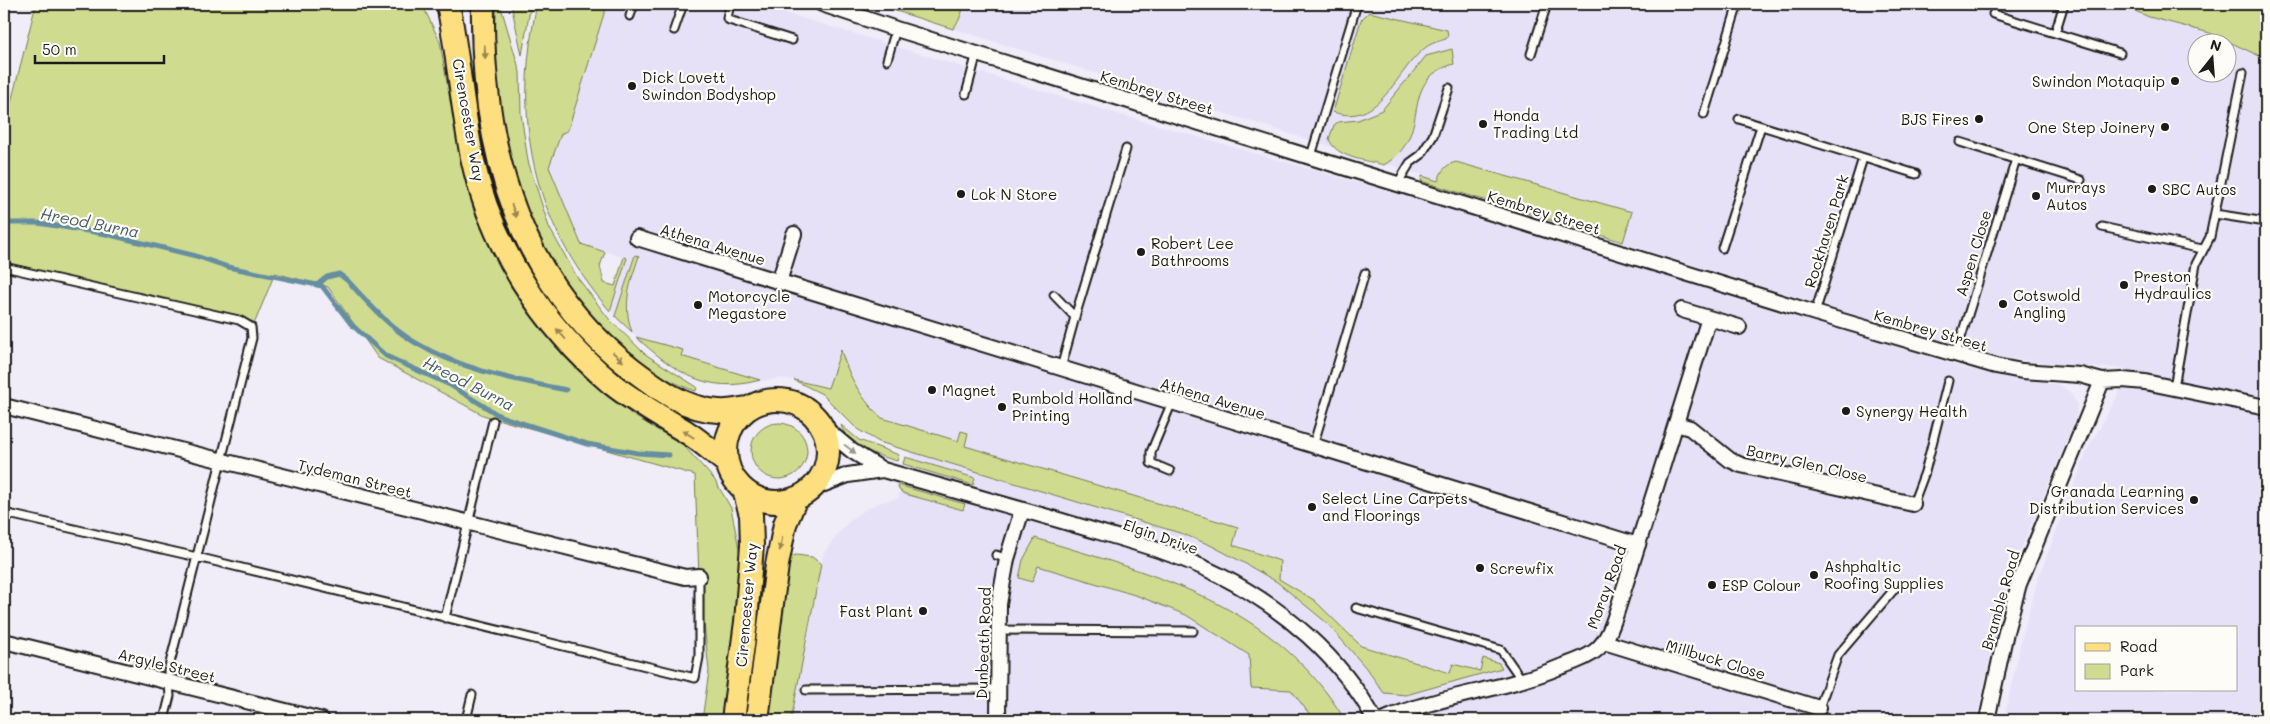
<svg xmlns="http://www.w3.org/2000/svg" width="2270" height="724" font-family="Mali,sans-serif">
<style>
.built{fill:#e7e1f8;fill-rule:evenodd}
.green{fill:#cfdb8e;stroke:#767c55}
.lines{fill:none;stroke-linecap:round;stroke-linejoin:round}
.stream{stroke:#668ea1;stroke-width:5}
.lane-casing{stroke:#1c1c1c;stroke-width:11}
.street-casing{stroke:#1c1c1c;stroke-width:18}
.primary-casing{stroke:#1c1c1c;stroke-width:26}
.lane{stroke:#fdfcf7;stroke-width:7}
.street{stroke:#fdfcf7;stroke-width:14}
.primary{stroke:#fedf80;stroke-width:22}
.oneway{fill:#988753}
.oneway2{fill:#989794}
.poi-dot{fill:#1c1c1c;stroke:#fdfcf7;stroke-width:2}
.labels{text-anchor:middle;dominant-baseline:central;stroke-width:4.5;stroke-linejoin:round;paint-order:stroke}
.poi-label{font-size:15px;fill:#1c1c1c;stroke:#fdfcf7;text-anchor:start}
.street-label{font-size:15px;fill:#1c1c1c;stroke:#fdfcf7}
.water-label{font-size:16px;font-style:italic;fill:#475e69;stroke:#fdfcf7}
</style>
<rect width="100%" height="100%" fill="#f0ecf8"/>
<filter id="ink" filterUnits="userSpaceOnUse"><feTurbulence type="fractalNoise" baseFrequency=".02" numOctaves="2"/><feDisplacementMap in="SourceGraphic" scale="10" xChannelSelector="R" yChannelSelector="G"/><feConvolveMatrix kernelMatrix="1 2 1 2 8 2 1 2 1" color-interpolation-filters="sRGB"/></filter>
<g filter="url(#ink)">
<path class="built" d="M607,4H756L1101,109L1380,189L1789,311L1964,368L2059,385L2070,392L2077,405L2076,418L2007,582L1976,720H791L823,554L840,531L856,515L878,503L898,498L911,453L879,442L860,429L822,394L794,380L781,378L730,386L698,380L651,350L610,311L626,258L581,244L549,167L561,134L568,130Z
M874,4H2135V11L2149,17L2210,33L2255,53L2266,59V720H2004L2021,641L2038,579L2088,449L2119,393L2124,368L2083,367L1998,357L1946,343L1421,181L1422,175ZM2198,42H2228V72H2198ZM2076,628H2236V690H2076Z"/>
<path class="green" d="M36,4H422L440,42L457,141L474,212L511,287L559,350L631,414L683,445L714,479L731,508L740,554L737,599L721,720H702L709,671L699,576L695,475L483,415L378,358L328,287L275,273L255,322L4,262V130Z
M497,4H500L520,72L521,114L528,161L549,227L577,277L609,319L645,354L697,387L696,391C659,379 630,356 603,328C580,303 567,285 549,255C543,246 536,236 532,226C503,158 490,78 497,4Z
M511,4H531L522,55Z
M537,4H607L568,130L561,134L549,167L581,244L605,252L600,266L604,283L615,286L624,257L627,258L610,311C531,220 512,120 537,4Z
M874,4H965L959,20L953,29Z
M2135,4H2266V59L2210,33L2149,17L2135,11Z
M1369,12L1447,30L1448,35L1446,39C1439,41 1431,43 1425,48C1395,71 1381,128 1333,112L1361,20Z
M1452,49L1454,64C1395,81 1436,134 1384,165C1365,160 1336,158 1329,139L1334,125L1338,122L1358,120L1382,110L1426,56Z
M1456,162L1632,212L1623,242L1421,181L1422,176L1438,181C1442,170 1445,165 1456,162Z
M635,255L639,256C630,284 622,303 632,332L615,316Z
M636,337L683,350L681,356L760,380C706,395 675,372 636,337Z
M841,350C848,375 862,401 882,418L958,441L961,431L968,433L965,446L1238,527L1233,545L1280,561L1279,579L1314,600L1361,646L1450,673L1453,664L1480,671L1483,658L1499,663L1502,668L1406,695L1384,693L1366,668L1327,623L1277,582L1244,563L1210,545L1183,534L879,442L857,429L822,394L794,380L828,388Z
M751 451a28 28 0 1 1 56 0a28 28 0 1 1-56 0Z
M841,425L859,440L899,455L897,461C877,455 848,448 841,425Z
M905,457L975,478L973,485L903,464Z
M898,485L965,504L963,510L905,494L899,490Z
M1035,538C1156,575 1275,604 1345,720H1314L1291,690L1251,688L1249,655L1186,615L1138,596L1038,566L1032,582L1019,578L1023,560Z
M796,555L812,557L821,564L791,720H767L786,571L790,557Z"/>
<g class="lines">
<path class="stream" d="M4,223H38L106,234L196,256L228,267L322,286L351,324L386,356L450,385L500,416L587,444L638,453L669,455
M317,285L327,277L339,274L348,281C368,303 390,328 416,343C461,370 516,380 566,390"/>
<g class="lane-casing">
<path id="lane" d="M730,4L727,18L729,20L792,40
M1993,14L2120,53
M630,16L634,4
M674,30L683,4
M2055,33L2064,4
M1531,54L1547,4
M887,60L896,29
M966,94L977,53
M1704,114L1738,4
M1739,119L1916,174
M1960,142L2081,180
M1311,156L1357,4
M1398,183L1410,163L1421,155L1433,136L1449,88
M2215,214L2266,222
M2102,227L2202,249
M1722,248L1761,126
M4,267L230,318L239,320L251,327L252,338L168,671L170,696L164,720
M1054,295L1075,317L1061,368
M1815,313L1863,158
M1075,317L1126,149
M1956,354L2016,159
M2174,387L2196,264L2210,237L2243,73
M1313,446L1365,273
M1170,471L1151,463V452L1172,402
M1913,504L1925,472L1948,381
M4,513L197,557L695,678L699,657V576
M996,555L1007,559
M1356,608L1501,650L1522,680
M445,618L493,421
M998,630L1193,631
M806,690L997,689
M1819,708L1838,655L1897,586
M466,720L472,695"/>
</g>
<g class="street-casing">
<path id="street" d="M822,4L896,29L1815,313L1996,366L2022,371L2080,375L2102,381L2123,380L2145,382L2266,407
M637,238L1638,545
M779,282L794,234
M1682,310L1739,327
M4,406L685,577L699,576
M820,424L852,451L883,470C943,487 1002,504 1062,521C1114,537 1170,550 1219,575C1282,607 1341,657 1375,720
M1676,424L1690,428L1730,460L1741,465L1913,504
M811,489L848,475L882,470
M4,641L322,720
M1604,642L1819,708
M998,720L999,604L1007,559L1022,510
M1383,720C1438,695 1503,691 1560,667C1571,663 1585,659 1595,651C1608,641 1613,623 1618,608L1709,318
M1987,720L2006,632L2019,584L2102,381"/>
</g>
<g class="primary-casing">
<path id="primary" d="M448,4C458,54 462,106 472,157C491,246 542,325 612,384C636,403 662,417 688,433C702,442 714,453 727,463
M483,4C481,143 516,280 632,369C657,388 686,410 719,411C729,412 739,409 749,408
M726 451a51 51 0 1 1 102 0a51 51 0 1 1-102 0Z
M733,720L746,622L752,545L751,515L744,490
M757,720L777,565L785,524L796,498"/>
</g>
<use href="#lane" class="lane"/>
<use href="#street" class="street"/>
<use href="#primary" class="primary"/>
</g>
<defs><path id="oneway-solid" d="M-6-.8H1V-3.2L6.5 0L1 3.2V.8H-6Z" transform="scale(1.25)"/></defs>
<g class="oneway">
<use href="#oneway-solid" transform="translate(485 52) rotate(87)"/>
<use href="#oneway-solid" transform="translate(514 211) rotate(69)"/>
<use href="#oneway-solid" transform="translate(561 334) rotate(-131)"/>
<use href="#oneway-solid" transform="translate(618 357) rotate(42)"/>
<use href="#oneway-solid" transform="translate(688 434) rotate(-148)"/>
<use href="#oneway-solid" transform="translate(781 544) rotate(101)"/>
</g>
<use class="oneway2" href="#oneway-solid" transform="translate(850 449) rotate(37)"/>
</g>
<g class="poi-dot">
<circle cx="2175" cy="81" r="5"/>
<circle cx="632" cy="86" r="5"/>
<circle cx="1979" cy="119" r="5"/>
<circle cx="1483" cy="124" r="5"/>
<circle cx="2165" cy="127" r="5"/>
<circle cx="2152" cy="189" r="5"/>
<circle cx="961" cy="194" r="5"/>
<circle cx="2036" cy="196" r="5"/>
<circle cx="1141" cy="252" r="5"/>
<circle cx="2124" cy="285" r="5"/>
<circle cx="2003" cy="304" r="5"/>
<circle cx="698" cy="305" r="5"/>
<circle cx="932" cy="390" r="5"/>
<circle cx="1002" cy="407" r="5"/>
<circle cx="1846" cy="411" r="5"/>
<circle cx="2194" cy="500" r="5"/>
<circle cx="1312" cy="507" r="5"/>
<circle cx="1480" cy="568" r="5"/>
<circle cx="1814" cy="575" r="5"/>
<circle cx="1712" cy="585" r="5"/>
<circle cx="923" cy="611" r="5"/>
</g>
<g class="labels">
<g class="poi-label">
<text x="642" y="77">Dick Lovett<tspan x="642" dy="17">Swindon Bodyshop</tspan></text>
<text x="2165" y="81" text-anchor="end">Swindon Motaquip</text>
<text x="1493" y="115">Honda<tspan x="1493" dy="17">Trading Ltd</tspan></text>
<text x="1969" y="119" text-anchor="end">BJS Fires</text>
<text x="2155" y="127" text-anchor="end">One Step Joinery</text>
<text x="2046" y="187">Murrays<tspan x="2046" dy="17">Autos</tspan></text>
<text x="2162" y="189">SBC Autos</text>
<text x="971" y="194">Lok N Store</text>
<text x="1151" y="243">Robert Lee<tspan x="1151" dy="17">Bathrooms</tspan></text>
<text x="2134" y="276">Preston<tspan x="2134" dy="17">Hydraulics</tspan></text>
<text x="2013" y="295">Cotswold<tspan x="2013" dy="17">Angling</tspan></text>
<text x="708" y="296">Motorcycle<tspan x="708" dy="17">Megastore</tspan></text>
<text x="942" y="390">Magnet</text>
<text x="1012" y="398">Rumbold Holland<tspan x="1012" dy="17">Printing</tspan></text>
<text x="1856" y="411">Synergy Health</text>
<text x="2184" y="491" text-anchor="end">Granada Learning<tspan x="2184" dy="17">Distribution Services</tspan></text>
<text x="1322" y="498">Select Line Carpets<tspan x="1322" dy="17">and Floorings</tspan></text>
<text x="1824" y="566">Ashphaltic<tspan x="1824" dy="17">Roofing Supplies</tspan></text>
<text x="1490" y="568">Screwfix</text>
<text x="1722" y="585">ESP Colour</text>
<text x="913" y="611" text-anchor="end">Fast Plant</text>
</g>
<g class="street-label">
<text transform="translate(1157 92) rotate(17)">Kembrey Street</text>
<text transform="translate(469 120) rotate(80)">Cirencester Way</text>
<text transform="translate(1544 212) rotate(17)">Kembrey Street</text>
<text transform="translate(1826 231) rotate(-73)">Rockhaven Park</text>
<text transform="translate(713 244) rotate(17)">Athena Avenue</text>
<text transform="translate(1973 253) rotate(-73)">Aspen Close</text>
<text transform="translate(1931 330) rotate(16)">Kembrey Street</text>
<text transform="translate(1213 398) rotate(17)">Athena Avenue</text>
<text transform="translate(1807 463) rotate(13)">Barry Glen Close</text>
<text transform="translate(355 478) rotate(14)">Tydeman Street</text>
<text transform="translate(1161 536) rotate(19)">Elgin Drive</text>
<text transform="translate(1606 587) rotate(-70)">Moray Road</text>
<text transform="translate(2000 600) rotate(-74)">Bramble Road</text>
<text transform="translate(746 605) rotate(-85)">Cirencester Way</text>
<text transform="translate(983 643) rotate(-88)">Dunbeath Road</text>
<text transform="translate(1716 659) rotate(17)">Millbuck Close</text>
<text transform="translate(167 665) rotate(14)">Argyle Street</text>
</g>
<g class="water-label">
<text transform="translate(90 222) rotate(11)">Hreod Burna</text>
<text transform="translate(469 383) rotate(27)">Hreod Burna</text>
</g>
</g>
<rect width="2270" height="724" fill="none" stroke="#fdfcf7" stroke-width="20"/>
<rect x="10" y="10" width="2250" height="704" fill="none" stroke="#1c1c1c" stroke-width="2" filter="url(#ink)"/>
<rect x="2075" y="626" width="162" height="65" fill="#fdfcf7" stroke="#a3a29f"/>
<rect x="2085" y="643" width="25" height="8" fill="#fedf80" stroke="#a3a29f"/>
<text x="2120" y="652" font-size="15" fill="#1c1c1c">Road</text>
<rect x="2085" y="664" width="25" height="15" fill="#cfdb8e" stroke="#a3a29f"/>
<text x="2120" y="676" font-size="15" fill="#1c1c1c">Park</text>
<g transform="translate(2212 58) rotate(17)"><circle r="24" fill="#fdfcf7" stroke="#a3a29f"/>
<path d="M0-4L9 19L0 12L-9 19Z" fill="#1c1c1c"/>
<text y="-8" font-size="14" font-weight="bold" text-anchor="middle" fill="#1c1c1c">N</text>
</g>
<path d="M35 55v8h129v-8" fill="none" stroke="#1c1c1c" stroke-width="2.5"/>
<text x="42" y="55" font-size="15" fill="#1c1c1c" stroke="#fdfcf7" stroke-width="4" paint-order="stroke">50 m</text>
</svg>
